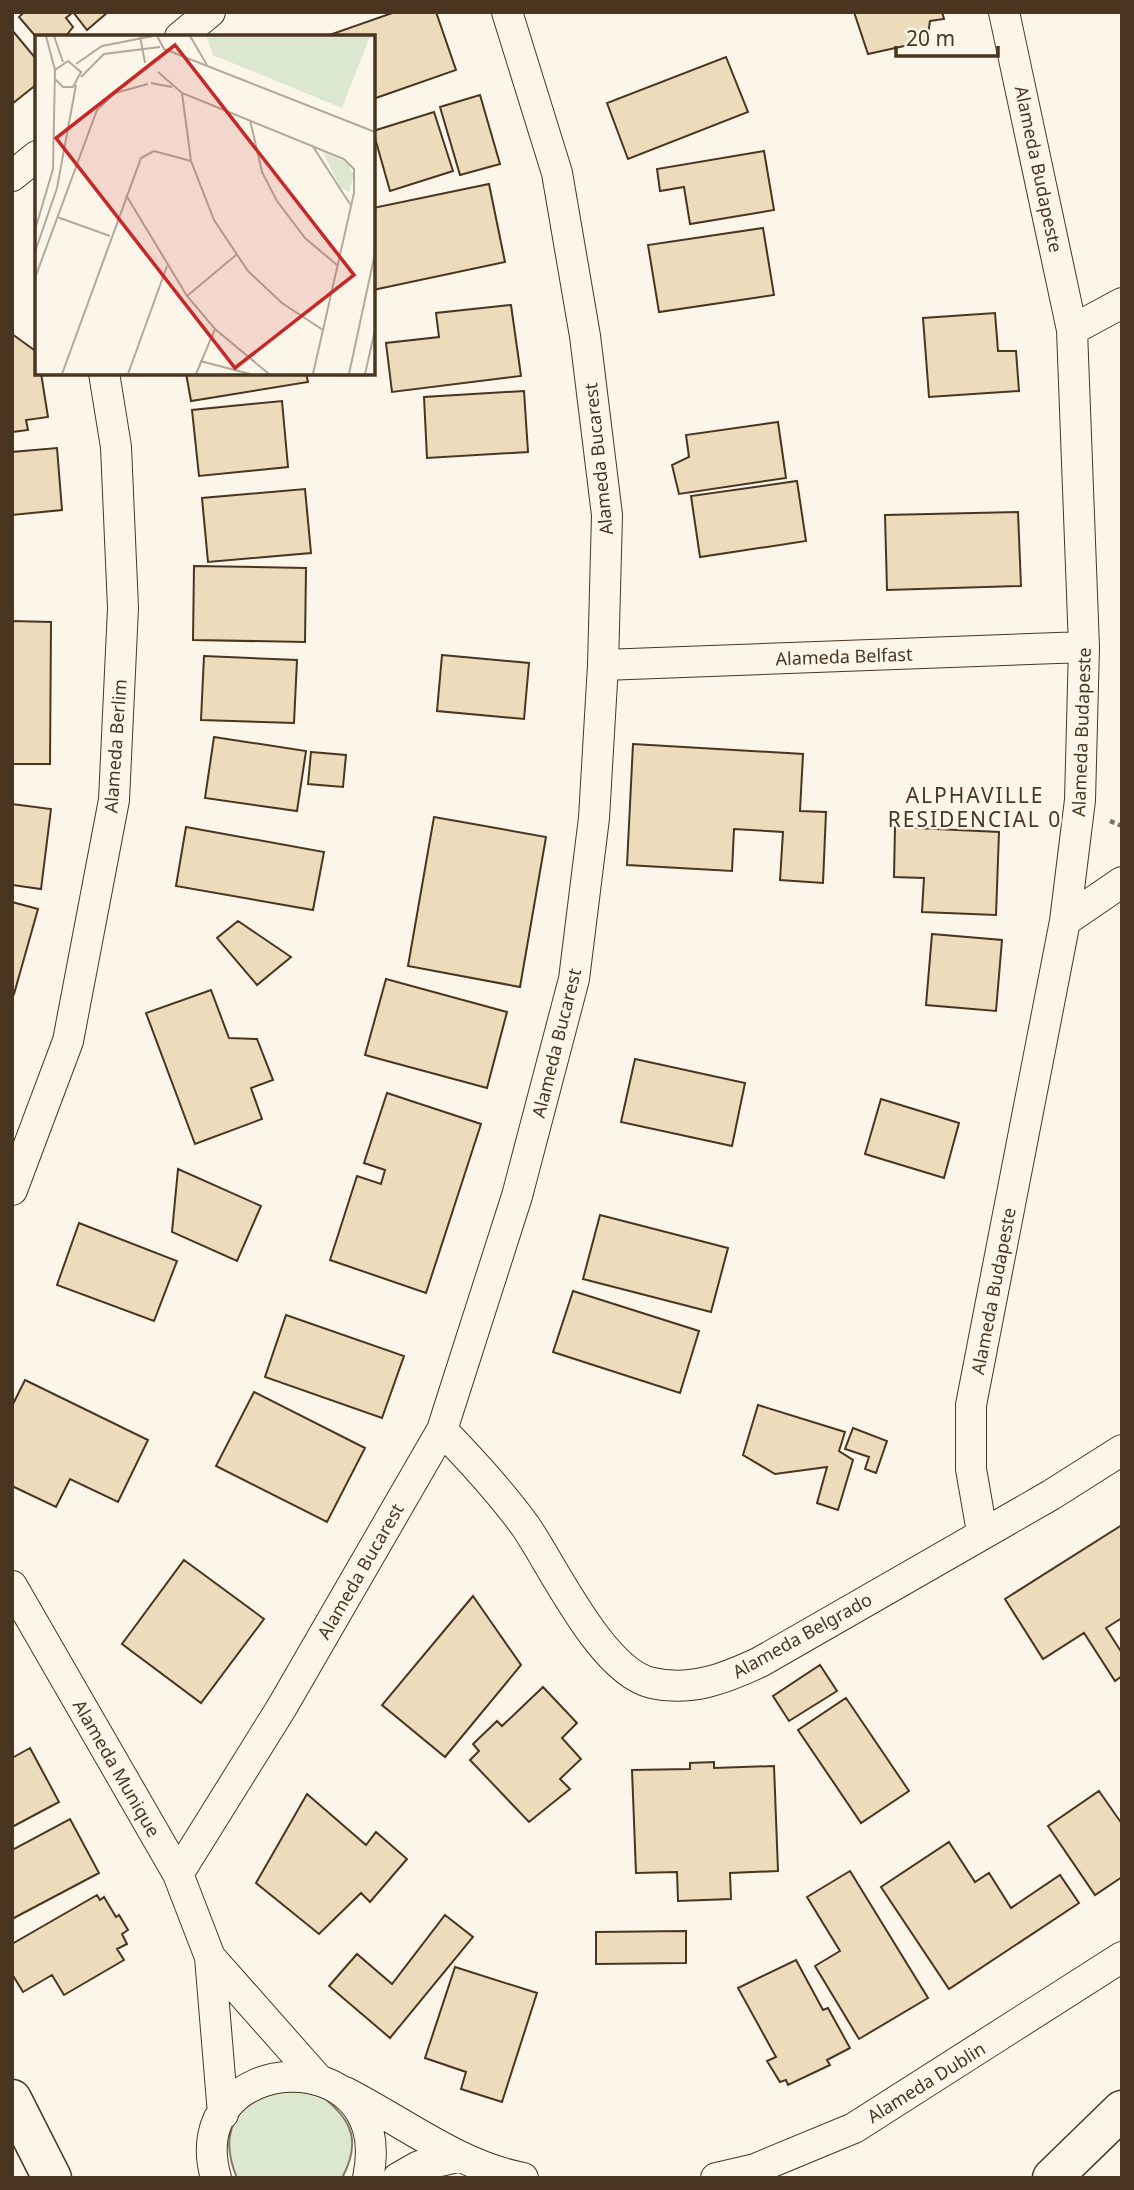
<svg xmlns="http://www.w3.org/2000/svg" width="1134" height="2190" font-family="'Noto Sans',sans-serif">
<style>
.green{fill:#dce7d0;stroke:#887966;stroke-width:2}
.building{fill:#ecdcbc;stroke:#4a3520;stroke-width:2}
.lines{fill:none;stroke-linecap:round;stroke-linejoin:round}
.minor-casing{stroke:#4a3520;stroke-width:32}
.secondary-casing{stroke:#4a3520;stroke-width:41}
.path{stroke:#7f6f5c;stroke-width:4.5;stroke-dasharray:5 3.5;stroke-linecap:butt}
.minor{stroke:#fbf6e9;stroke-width:30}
.secondary{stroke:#fbf6e9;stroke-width:38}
.labels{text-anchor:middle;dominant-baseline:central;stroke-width:5;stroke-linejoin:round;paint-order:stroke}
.street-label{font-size:18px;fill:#4a3520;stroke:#fbf6e9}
.quarter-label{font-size:21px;letter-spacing:2px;fill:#4a3520;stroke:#fbf6e9}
.inset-road{fill:none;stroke:#b4a999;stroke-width:2}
.view{fill:#c62828;fill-opacity:0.15;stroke:#c62828;stroke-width:3.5}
.inset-edge{fill:none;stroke:#4a3520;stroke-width:3.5}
</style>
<rect width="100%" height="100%" fill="#fbf6e9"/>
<path class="green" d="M309,2086C343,2112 367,2132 342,2178H237C224,2147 227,2125 248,2099Z"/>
<path class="building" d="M24,12H73L66,18L73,27L65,37L37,38L19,17Z
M73,12H108L87,30Z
M395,12H436L456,70L373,99V37H333L332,34Z
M854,12H942L944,19L930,21L927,41L868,54Z
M12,30L37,60V84L12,104Z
M726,57L748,112L628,159L607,103Z
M480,95L500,164L460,175L440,107Z
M434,112L453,171L390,191L373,131Z
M764,151L774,210L690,224L684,187L660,191L657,169Z
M489,184L505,262L373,290V208Z
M763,228L774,295L659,312L648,245Z
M511,305L521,376L392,392L386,343L439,337L436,313Z
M995,313L998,351H1016L1019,391L929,397L923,318Z
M12,334L37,352V373H41L48,417L26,420L28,430L12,432Z
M186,373H306L308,382L191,401Z
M524,391L528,452L427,458L424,397Z
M282,401L288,467L199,476L192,410Z
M778,422L786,478L679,494L672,465L689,457L686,435Z
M57,448L62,510L12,515V452Z
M797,481L806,541L700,557L691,496Z
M305,489L311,553L208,562L202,498Z
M1018,512L1021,586L887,590L885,515Z
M194,566L306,568L305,642L193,640Z
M12,621L51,622L50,764H12Z
M442,655L529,663L524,719L437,711Z
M204,656L297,660L294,723L201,720Z
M214,737L306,751L297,811L205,798Z
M633,744L803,754L800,811L826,812L823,883L780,880L783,832L734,829L732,871L627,865Z
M311,752L346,755L343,787L308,784Z
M12,804L51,809L41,889L12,885Z
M434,817L546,837L520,987L408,966Z
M186,827L324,852L313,910L176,886Z
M895,827L999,832L996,915L922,912L924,878L894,877Z
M12,902L38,909L14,994L12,993Z
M238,921L291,957L257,985L217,938Z
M932,934L1002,940L996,1011L926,1005Z
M386,979L507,1012L487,1088L365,1055Z
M211,990L229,1038L257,1039L273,1080L251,1088L262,1119L195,1144L146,1013Z
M635,1059L745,1083L732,1146L621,1122Z
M387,1093L481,1124L426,1293L330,1260L357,1176L381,1184L385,1170L364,1163Z
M881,1099L959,1123L944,1178L865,1154Z
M178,1169L261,1206L237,1261L172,1232Z
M600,1215L728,1248L711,1312L583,1279Z
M79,1223L177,1261L154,1321L57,1285Z
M573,1291L699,1331L680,1393L553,1352Z
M286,1315L404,1356L382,1418L265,1377Z
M25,1380L148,1440L118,1502L70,1479L56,1507L12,1486V1406Z
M254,1392L365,1448L327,1522L216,1466Z
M758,1405L845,1432L839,1451L853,1460L838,1510L817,1503L827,1467L775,1474L743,1455Z
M853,1428L887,1441L876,1473L865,1469L869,1457L845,1449Z
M1122,1525V1618L1106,1628L1122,1653V1676L1115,1681L1084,1633L1043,1659L1005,1599Z
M184,1560L264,1619L201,1703L122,1644Z
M473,1596L521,1665L445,1757L382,1705Z
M820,1665L837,1691L789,1721L773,1696Z
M543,1687L577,1723L562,1738L581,1759L560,1779L570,1789L529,1822L470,1760L479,1751L473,1744L497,1721L502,1726Z
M846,1698L909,1791L861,1823L798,1730Z
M30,1748L59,1802L12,1827V1758Z
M714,1762V1768L774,1766L778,1871L730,1873L731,1899L678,1901L677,1872L636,1873L632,1770L690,1769V1763Z
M1099,1791L1122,1824V1877L1095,1895L1048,1826Z
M307,1794L366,1845L376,1832L407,1859L370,1902L361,1893L319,1934L256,1883Z
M70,1819L99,1873L12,1919V1850Z
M949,1842L975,1882L989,1873L1011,1908L1060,1875L1079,1903L949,1989L881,1887Z
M850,1871L928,1998L859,2039L815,1966L840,1951L807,1897Z
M97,1895L100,1900L104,1897L116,1917L119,1915L128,1930L122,1934L127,1944L117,1949L124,1960L64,1995L52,1975L23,1992L12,1974V1944Z
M445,1915L473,1937L390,2038L329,1986L357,1954L392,1984Z
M686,1931V1963L596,1964V1932Z
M796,1960L823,2010L828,2008L850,2048L827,2060L830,2065L788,2085L786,2080L780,2082L767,2061L776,2057L738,1988Z
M455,1967L537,1993L502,2102L461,2089L466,2072L425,2058Z"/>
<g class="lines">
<g class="minor-casing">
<path id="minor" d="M180,37L210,12
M12,176L37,156
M1072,330L1122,303
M603,665L1084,647
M1065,921L1122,882
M12,1190L68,1041L114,800L123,608L116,447L104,373
M442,1430C472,1461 501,1492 526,1527C554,1568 602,1672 652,1683C691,1692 726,1678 760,1662L1051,1495L1122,1450
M982,1532L971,1469V1405L1065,921L1080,800L1084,647L1072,330L1004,12
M12,1586L178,1874L210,1957L223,2114
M178,1874L282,1707L442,1430L517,1196L574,979L594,818L603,665L607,515L585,336L557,173L507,12
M210,1957L317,2078
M345,2092C404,2122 457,2165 523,2178
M216,2178C179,2050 398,2036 368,2178
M398,2178L419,2166L458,2157
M716,2178L755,2169L854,2128L1122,1957"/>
</g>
<g class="secondary-casing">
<path id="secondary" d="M12,2099L52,2178
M1052,2178L1122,2110"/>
</g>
<path class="path" d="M1110,821L1122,826"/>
<use href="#minor" class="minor"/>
<use href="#secondary" class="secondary"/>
</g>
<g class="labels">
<g class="street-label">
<text transform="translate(1039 169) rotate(78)">Alameda Budapeste</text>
<text transform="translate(598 459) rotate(-96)">Alameda Bucarest</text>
<text transform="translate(844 656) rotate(-2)">Alameda Belfast</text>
<text transform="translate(1081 732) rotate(-88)">Alameda Budapeste</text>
<text transform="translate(115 746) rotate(-86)">Alameda Berlim</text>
<text transform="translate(556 1043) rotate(-76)">Alameda Bucarest</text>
<text transform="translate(993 1291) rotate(-79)">Alameda Budapeste</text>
<text transform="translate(360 1571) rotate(-60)">Alameda Bucarest</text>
<text transform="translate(802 1635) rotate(-29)">Alameda Belgrado</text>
<text transform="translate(117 1768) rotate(60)">Alameda Munique</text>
<text transform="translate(926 2082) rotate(-32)">Alameda Dublin</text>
</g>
<g class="quarter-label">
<text x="975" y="795">ALPHAVILLE<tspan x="975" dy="24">RESIDENCIAL 0</tspan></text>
</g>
</g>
<g transform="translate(35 35)">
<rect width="340" height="340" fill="#fbf6e9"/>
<path d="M171,1H335L307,73L178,20ZM287,116L313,128L319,140L314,157L306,153Z" fill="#dce7d0"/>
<path class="inset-road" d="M11,1L20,35M19,1L28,27M105,1L110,28M122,1L129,14L340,97M155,1L172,30M41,29L67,11L118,1M123,37L147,58L309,124L319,134V158L278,339M46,42L69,19L125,12M116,48L137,52M147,58L156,126L179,185L213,236L247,268L288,295M215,85L227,137L242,166L270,203L302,230M277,110L315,169M91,160L152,261L180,294L234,339M22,182L75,201M0,195L18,134L20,35L33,26L46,37L38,52H28L20,44M0,217L22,153L41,50M0,243L62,75L80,58L113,49M152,261L201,220M165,326L215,339M27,339L106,123L119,116L156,126M93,339L132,231M161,339L180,294M314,339L340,218M330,339L340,295"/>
<path class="view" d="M140,10L319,240L200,333L21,103Z"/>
<rect width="340" height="340" class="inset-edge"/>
</g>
<rect width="1134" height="2190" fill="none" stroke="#4a3520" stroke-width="28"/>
<path d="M896 46v10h102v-10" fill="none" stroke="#4a3520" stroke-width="3.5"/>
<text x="906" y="46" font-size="21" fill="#4a3520" stroke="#fbf6e9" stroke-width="5" paint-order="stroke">20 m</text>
</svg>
